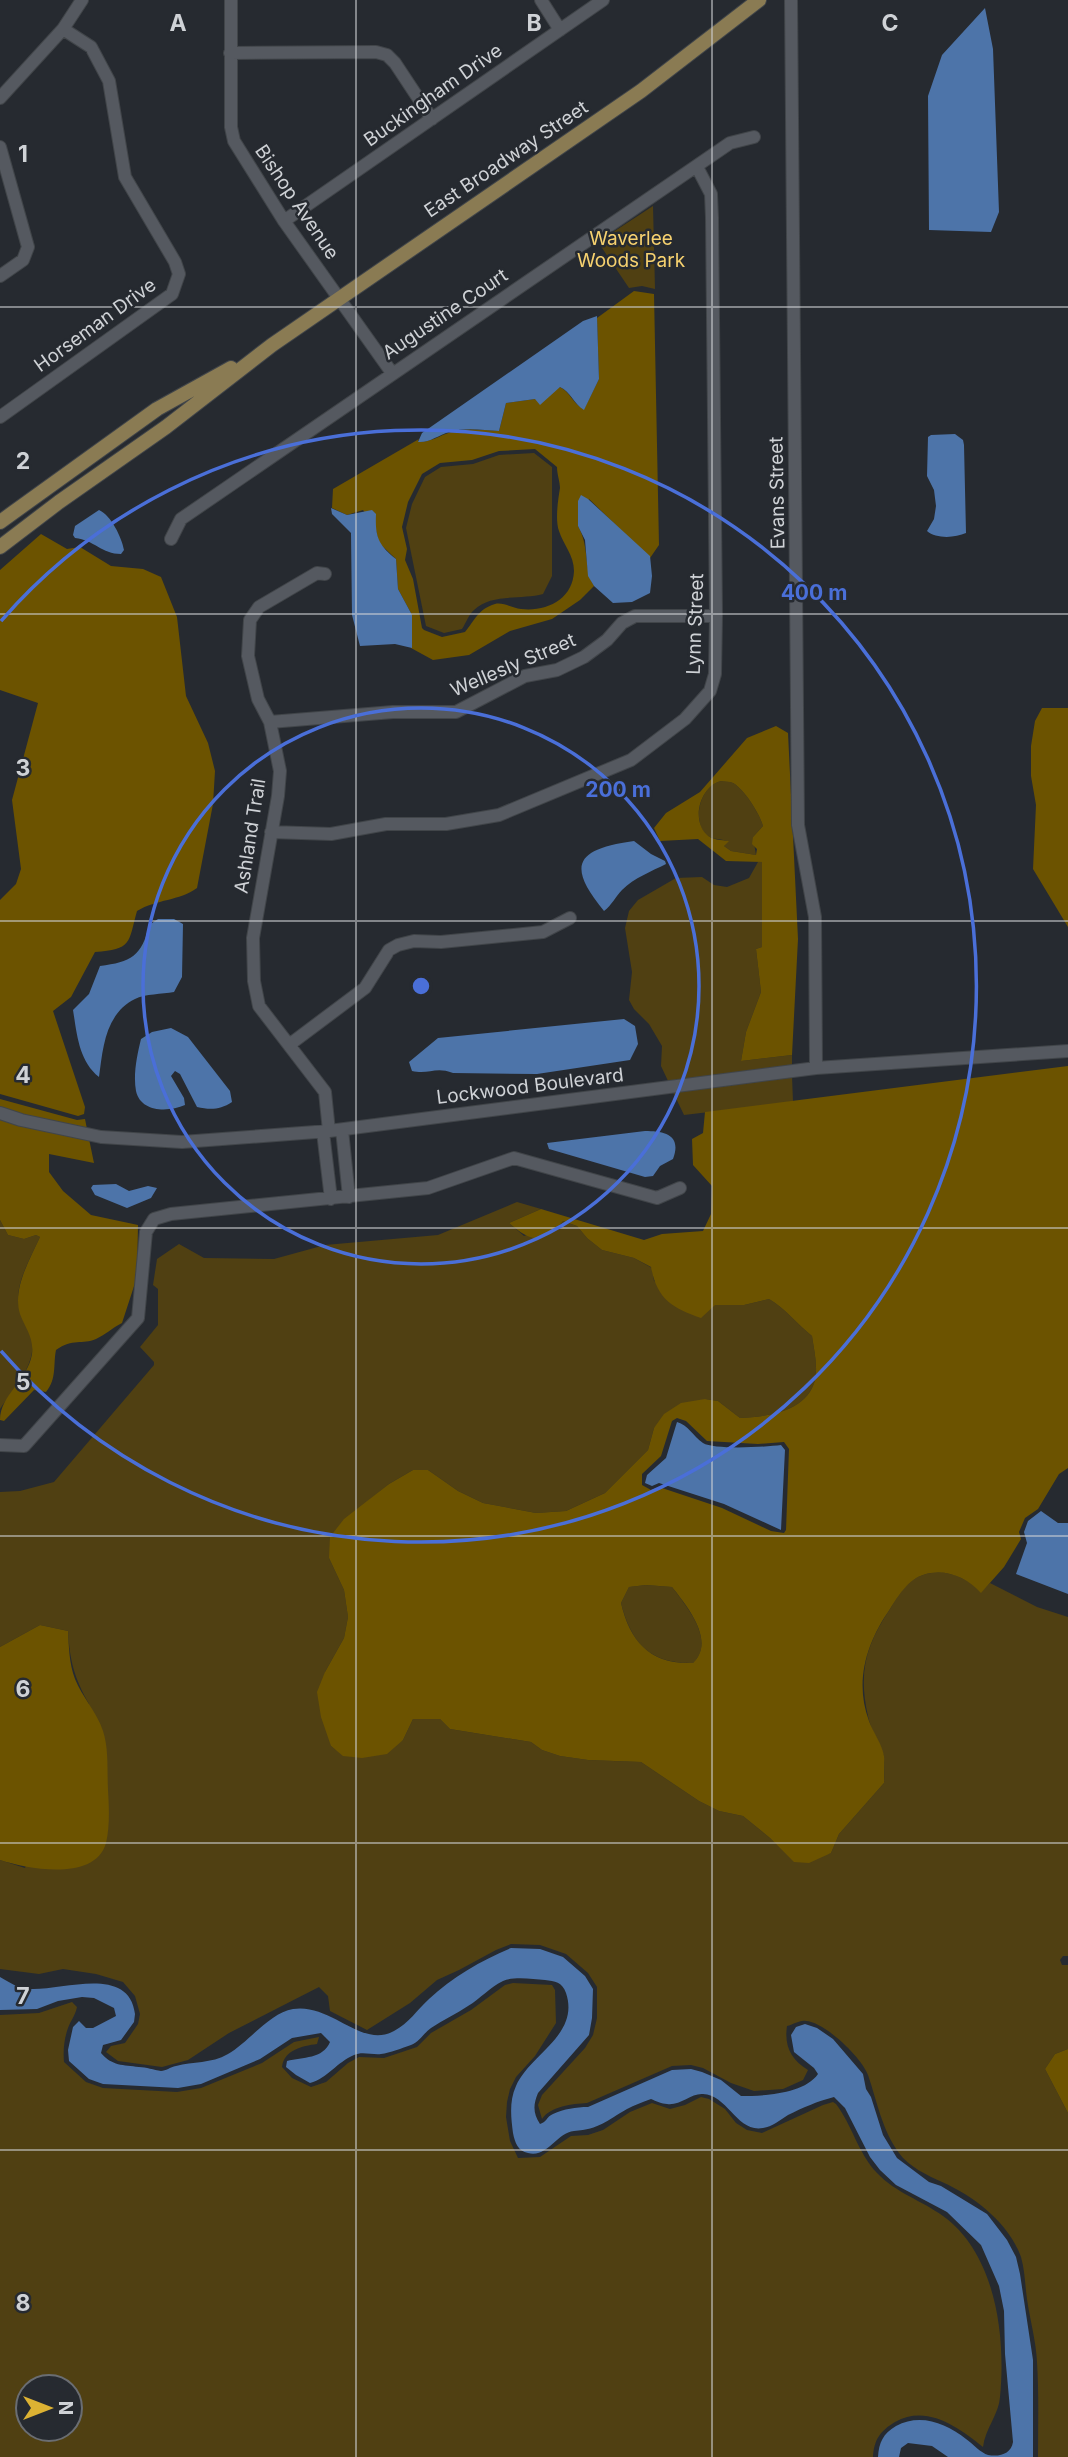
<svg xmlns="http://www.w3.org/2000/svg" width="1068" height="2457" font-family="Inter,sans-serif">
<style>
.green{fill:#504012;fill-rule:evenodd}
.forest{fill:#6c5300;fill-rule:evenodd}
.water{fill:#4d74a9}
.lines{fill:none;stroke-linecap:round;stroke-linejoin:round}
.minor-casing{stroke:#414549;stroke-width:14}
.major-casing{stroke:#414549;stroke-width:16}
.minor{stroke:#555960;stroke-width:12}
.major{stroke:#8a7b53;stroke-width:14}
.grid{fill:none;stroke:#cfd2d6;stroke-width:2;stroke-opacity:0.55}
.ring{fill:none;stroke:#4a6fd8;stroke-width:3.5}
.labels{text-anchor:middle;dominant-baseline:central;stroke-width:5;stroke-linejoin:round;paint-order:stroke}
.street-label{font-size:19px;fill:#cfd2d6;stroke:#262a30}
.park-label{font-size:19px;fill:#f6d16f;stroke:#262a30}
.grid-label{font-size:23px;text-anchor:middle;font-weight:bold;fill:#cfd2d6;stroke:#262a30;stroke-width:5;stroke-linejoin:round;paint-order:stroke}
.centre{fill:#4a6fd8;stroke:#262a30;stroke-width:3.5}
.ring-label{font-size:21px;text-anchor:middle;font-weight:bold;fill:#4a6fd8;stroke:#262a30;stroke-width:5;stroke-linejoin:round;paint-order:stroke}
</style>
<rect width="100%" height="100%" fill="#262a30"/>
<path class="green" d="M653,206L655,289L642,286L629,288L598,242Z
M534,453L552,467V576L543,594C522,600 491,593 474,610C469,614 466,623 462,629L444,633L426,626L406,528L412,504L425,477L441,467L473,464L499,455Z
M721,781C725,782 729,781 733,783C744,789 760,814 763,826L753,837L756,855L731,851L724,846L727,841C721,839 710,839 705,834C692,817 701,786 721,781Z
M758,862H762V947L756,949L761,992L746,1032L741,1061L792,1055V1066L669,1083L661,1066L662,1046L649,1024L634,1009L629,1000L632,972L625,928L629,911L638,900L676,878L702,877L714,885L727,887L749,878Z
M792,1076L793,1102L684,1115L673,1092Z
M517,1202L541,1209L509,1223L524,1236L563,1221L577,1226L587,1238L602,1250L634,1258L652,1268L654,1281L714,1305H744L769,1299C785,1308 797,1324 812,1336C814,1350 818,1366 815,1380C807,1412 766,1417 740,1418L718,1401L705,1399L654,1428L648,1450L605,1493L566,1511L536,1513L483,1503L458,1491L428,1470H413L389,1484L368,1501L329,1558L344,1590L348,1617L344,1638L325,1672L331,1746C357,1768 376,1752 403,1740L413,1719H440L450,1729L531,1742L542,1750L560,1756L588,1760L641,1762L699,1801L719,1811L743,1816L770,1838L794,1861L831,1853L839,1834L884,1783C884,1773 886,1760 882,1751C878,1739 870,1728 868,1716C858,1672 866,1645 890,1609C898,1596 908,1579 923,1575C945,1568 966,1577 981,1592L990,1583L1037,1607L1068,1617V1956H1063L1060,1960L1062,1965H1068V2049L1055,2054L1045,2069L1068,2113V2457H1038C1038,2425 1039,2393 1037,2362C1036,2341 1030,2320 1027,2299C1025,2285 1025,2271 1021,2257C1009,2223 974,2196 942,2182C928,2176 908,2166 899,2153C882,2130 877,2101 868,2075C862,2058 825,2022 806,2021C799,2020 793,2025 787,2026C784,2046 791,2060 808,2070L803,2080L783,2089L754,2091L731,2083L703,2068L691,2065L672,2066L587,2103C572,2104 551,2106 542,2119L538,2105L542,2095L585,2048L593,2035L597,2018V1987L588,1973L566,1954L540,1945L511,1944L496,1950L459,1970L437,1980L410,2003L367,2030L330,2011L328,1996L319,1987L229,2033L188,2060L162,2067L118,2061L106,2052L111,2046L125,2043L138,2024L140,2014L135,1996L123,1982L96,1974L63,1969L39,1974L0,1969V1860L25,1868L89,1704C74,1677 70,1662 68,1631L40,1625L0,1647V1492L20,1491L54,1482L154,1365V1362L140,1347L158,1325V1289L153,1285L157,1259L179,1244L204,1258L274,1259L325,1245L438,1235Z
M0,1220L8,1235L24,1239L36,1235L40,1237C32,1255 18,1278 18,1299C18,1313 27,1322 31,1335C39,1362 14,1388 0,1409Z
M646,1585L672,1587C687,1607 716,1641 693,1663C650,1664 631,1643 621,1603L629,1587Z
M513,1983L552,1985L555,1990L556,2023L535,2056L516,2077L510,2089L507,2102L506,2117L510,2141L518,2158L540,2157L571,2136L588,2135L603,2130L630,2112L652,2103L670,2109L685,2105L701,2097L709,2099L725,2109L736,2123L747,2130L762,2133L823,2105L833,2102L836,2104C852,2125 858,2153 877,2173C896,2193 921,2200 943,2216C996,2254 1006,2337 1000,2397C999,2414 985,2429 983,2447C958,2427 927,2404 895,2422C880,2431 874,2440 873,2457H0V2015L39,2013L72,2002L77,2007C75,2016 71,2020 68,2028C64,2039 63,2051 64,2062L86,2082L103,2088L177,2092L201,2088L262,2063L294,2042L319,2037L317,2044C302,2046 284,2050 282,2067L292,2078L311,2087L326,2082L348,2063L359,2057L384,2058L417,2047L431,2033L471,2010L505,1985ZM28,2387H70V2429H28Z"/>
<path class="forest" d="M634,291L654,294L659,545L650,558L589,499L578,526C590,548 583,566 594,586L580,600L552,619L510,631L469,655L433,660L411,648L412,615L398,589L396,559L379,543L375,526L363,510L347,515L332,508L333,489L419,439L418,441C430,444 443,433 455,431C470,428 484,430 499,431L506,403L535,399L560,387C570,392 573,404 584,409L599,379L597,318ZM535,449L557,467C557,474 560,482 560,488C558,500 555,520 559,531C563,544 574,555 574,571C573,599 547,612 521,609C512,608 503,602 495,604C478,609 475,620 465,632L442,637L424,630L422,628L413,579L405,560L407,549L402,527L408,502L422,474L440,463L472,460L499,451Z
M41,534L67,549L80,547L111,566L143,569L161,577L177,617L186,696L208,743L215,771L213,804L197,888C179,901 157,899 137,911C128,944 132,949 95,952L71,997L53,1011L85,1107L84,1114L78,1116L0,1094V900L16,884L21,869L12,800L38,703L0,690V570Z
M1042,708H1068V927L1033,869L1036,805L1031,776V746L1035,721Z
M776,726L788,733L798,939L792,1055L741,1061L746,1032L761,992L756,949L762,947V862L726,861L698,839L660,841L654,828L666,813L700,792L747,738ZM721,781C725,782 729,781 733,783C744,789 760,814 763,826L753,837L752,844L757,849L756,855L731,851L724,846L729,841C722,840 711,840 706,834C691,818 701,786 721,781Z
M1068,1066V1468L1059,1474L1038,1509L1025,1518L1019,1532L1021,1539L1004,1567L981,1593C966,1577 945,1568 923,1575C909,1579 898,1596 890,1609C867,1642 854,1681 869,1721C873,1732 882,1744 884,1756C885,1765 884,1774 884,1783L839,1834L831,1853L809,1863L794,1862L770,1838L743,1816L719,1811L699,1801L641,1762L588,1760L560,1756L542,1750L531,1742L450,1729L440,1719H413L403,1740L387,1754L362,1758L343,1756L331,1746L321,1717L317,1692L325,1672L344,1638L348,1617L344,1590L329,1558L330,1537L344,1519L389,1484L413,1470H428L458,1491L483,1503L536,1513L566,1511L605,1493L648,1450L654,1428L664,1414L681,1403L705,1399L718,1401L740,1418C766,1417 807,1412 815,1380C818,1366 814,1350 812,1336C797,1324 785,1308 769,1299L744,1305H715L701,1318C672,1308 657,1299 651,1267L634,1258L602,1250L587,1238L577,1226L563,1221C543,1244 532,1243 509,1223L541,1209L644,1240L662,1234L703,1231L711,1214L712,1186L693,1165L692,1139L703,1133L705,1112ZM677,1418L686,1421L707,1441L758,1444L784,1442L789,1449L786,1530L784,1533L771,1531L722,1508L659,1487L651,1490L642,1485V1474L661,1456L672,1421ZM646,1585L672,1587C687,1606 716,1641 693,1663C651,1665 630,1642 621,1603L629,1587Z
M0,1099L77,1120L85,1119L87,1129L22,1116L0,1108Z
M0,1118L89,1139L94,1163L49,1154V1172L63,1191L91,1215L138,1225L137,1277L122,1323C112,1328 105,1335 96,1339C82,1345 73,1338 56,1350C53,1365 57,1379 46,1392L34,1390L4,1421L0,1420C0,1395 28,1380 32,1354C34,1337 25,1328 20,1314C12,1289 30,1259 40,1237L36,1235L24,1239L8,1235L0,1220Z
M40,1625L68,1631C69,1647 69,1663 75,1679C82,1697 97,1712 103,1731C109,1749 107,1771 108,1790C109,1806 110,1827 106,1843C95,1882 28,1869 0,1860V1647Z
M1068,2049V2113L1045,2069L1055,2054Z"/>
<path class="water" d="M985,8L993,49L999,212L991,232L929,230L928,96L942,55Z
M597,316L599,379L584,410C574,404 570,391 560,387L540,405L535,399L506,403L499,431C483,430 466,427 449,432C439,435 429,443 418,442L422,433L583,321Z
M955,434L963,440L964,445L966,533C955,538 936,539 927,531L934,519L936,506L934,490L927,476L928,437L931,435Z
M581,495L588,499L650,556L652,576L650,593L632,602L613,603L594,586L588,576L585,540L578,526V501Z
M331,508L347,515L372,510L376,514C375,536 378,545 396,559L398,589L412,615V648L395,644L360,646L352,615L351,533L332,514Z
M99,510C111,515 122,538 124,550L121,554C102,554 94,540 75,538L73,535L75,526Z
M634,841L651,854L665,861L666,864C652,871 634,878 622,890C615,897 612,905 604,911C566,865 576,849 634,841Z
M158,919H174L183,924L182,977L174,992C162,994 145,994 135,999C105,1014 103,1048 99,1077C79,1061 77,1035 73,1010L89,994L100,966C131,962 142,956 149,925Z
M624,1019L635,1026L638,1044L630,1060L537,1074L453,1073C435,1066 429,1075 412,1071L409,1062L438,1038Z
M171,1028L188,1037L230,1091L232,1102C220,1110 210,1110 197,1107L180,1074L175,1071L171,1076L184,1098L185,1105C169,1112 141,1113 136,1091C133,1075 137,1055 141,1039L152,1032Z
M645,1131C665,1131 682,1135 673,1159L660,1166L653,1176L645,1177L549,1149L547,1143Z
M116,1184L129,1191L148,1186L157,1188L151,1198L127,1208L95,1195L91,1188L93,1185Z
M677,1422C688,1425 693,1436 703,1443C714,1450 766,1447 781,1445L785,1450L781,1530L724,1504L659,1483L652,1486L645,1483L647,1475L666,1458Z
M1041,1511L1058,1523H1068V1594L1016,1574L1027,1543L1024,1532L1028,1521Z
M511,1948L540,1949L563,1957L585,1976L593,1989L592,2018L589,2035L538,2093C533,2105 533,2113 540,2124C547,2122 546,2117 553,2114C564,2109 576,2107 588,2107L672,2070L691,2069L702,2072L721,2080L741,2096C764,2096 804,2094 818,2074L814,2068L794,2052L791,2035L796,2027L805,2024L817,2028L833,2039L863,2074L866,2089L871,2097L883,2135L897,2158L929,2182L941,2186L987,2214L1007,2240L1016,2257L1020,2274L1033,2360V2457H948L932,2446L908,2443L901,2448L899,2457H878C879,2442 883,2434 896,2426C920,2413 946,2423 966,2439C973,2444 981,2453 988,2455C1000,2457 1011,2454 1013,2442L1005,2354L1004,2311L999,2286L981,2245L947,2212L896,2185L880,2170L870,2157L845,2108L834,2097C818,2101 802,2108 788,2115C780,2120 772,2127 763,2128C737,2133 728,2095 703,2094C691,2093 680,2106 667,2104C662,2104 656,2101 651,2099C643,2102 634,2105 627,2109C606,2121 600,2129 574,2131C556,2133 548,2158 528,2153C518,2151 515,2143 513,2133C511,2118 509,2101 516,2086C530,2054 580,2035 566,1993C562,1982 555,1981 545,1980C533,1979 514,1976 503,1981C490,1987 480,1999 468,2006C456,2014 443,2020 431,2028C424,2033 419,2042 411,2045C402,2048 390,2053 381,2054C372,2055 362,2051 354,2055C337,2062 328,2078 310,2083L296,2075L286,2067L287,2061C303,2057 323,2059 330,2042L321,2033L292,2038L260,2059L201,2084L178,2088L103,2084L89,2079L69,2061L68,2050L73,2027L79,2021L86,2028H93L116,2016L114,2008L94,1998L82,1997L58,2001L37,2009L0,2010V1977C9,1982 19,1989 30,1989C61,1991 129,1964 135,2014L134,2022L121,2040L103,2045L101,2053C112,2066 123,2065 139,2067C146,2067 154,2070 161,2071C166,2071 170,2067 176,2066C193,2061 211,2064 228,2054C248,2043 269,2013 293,2009C332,2003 361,2049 394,2031C409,2023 417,2010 429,1999C452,1977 482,1960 511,1948Z"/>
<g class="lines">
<g class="minor-casing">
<path id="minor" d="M231,0V127L234,141L284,221L392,373
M541,0L560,30
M791,0L798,825L815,917L816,1068
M230,53L376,52L387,55L395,63L432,119
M0,98L63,29L82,0
M0,147L28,247L23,260L0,276
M284,221L603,0
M0,417L172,294L179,274L175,262L125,177L109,81L91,47L63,29
M171,539L181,519L730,143L754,137
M325,574L317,573L259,607L250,620L248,656L258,699L270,722L280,771L278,796L253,938L254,981L259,1006L325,1092L329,1131
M270,722L393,712H456L525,676L557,670L584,657L607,640L622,623L635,616H716
M271,832L331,834L386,824H446L499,815L631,760L685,719L710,691L715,674L716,616L712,218L711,194L697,167
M289,1045L365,988L389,950L398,945L414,941L441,942L543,932L570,918
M0,1113L21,1120L101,1137L182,1142L329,1131L816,1068L1068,1051
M342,1130L349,1197
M323,1132L331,1199
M0,1445L24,1446L138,1318L146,1232L154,1219L171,1214L428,1188L514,1158L657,1198L680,1188"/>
</g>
<g class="major-casing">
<path id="major" d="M0,522L157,409L231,368
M0,547L59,502L166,427L272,345L641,91L759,0"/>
</g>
<use href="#minor" class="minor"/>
<use href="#major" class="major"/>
</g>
<path class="grid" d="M356,0V2457M712,0V2457M0,307H1068M0,614H1068M0,921H1068M0,1228H1068M0,1536H1068M0,1843H1068M0,2150H1068"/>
<g class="ring">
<circle cx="421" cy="986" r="278"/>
<path d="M1 621A556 556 0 1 1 1 1351"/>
</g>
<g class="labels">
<g class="street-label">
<text transform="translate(433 95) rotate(-35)">Buckingham Drive</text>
<text transform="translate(506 159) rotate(-34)">East Broadway Street</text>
<text transform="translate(297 202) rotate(56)">Bishop Avenue</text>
<text transform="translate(445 314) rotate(-34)">Augustine Court</text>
<text transform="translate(95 325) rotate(-36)">Horseman Drive</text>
<text transform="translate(777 493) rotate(-91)">Evans Street</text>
<text transform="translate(695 624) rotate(-88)">Lynn Street</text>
<text transform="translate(513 665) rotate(-23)">Wellesly Street</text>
<text transform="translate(250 836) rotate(-81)">Ashland Trail</text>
<text transform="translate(530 1086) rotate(-7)">Lockwood Boulevard</text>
</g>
<g class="park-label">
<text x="631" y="238">Waverlee<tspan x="631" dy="22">Woods Park</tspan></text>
</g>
</g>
<g class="grid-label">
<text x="178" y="31">A</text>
<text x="534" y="31">B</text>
<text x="890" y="31">C</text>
<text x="23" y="162">1</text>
<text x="23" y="469">2</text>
<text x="23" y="776">3</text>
<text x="23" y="1083">4</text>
<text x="23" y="1390">5</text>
<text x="23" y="1697">6</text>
<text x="23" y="2004">7</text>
<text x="23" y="2311">8</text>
</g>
<circle cx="421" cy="986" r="10" class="centre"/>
<g class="ring-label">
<text x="814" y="600">400 m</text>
<text x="618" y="797">200 m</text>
</g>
<g transform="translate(49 2408) rotate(90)"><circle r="33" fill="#262a30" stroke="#6a6d72" stroke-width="2"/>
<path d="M0-5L12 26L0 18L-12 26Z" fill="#dcb233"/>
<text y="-10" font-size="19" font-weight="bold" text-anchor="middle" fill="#cfd2d6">N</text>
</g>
</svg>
